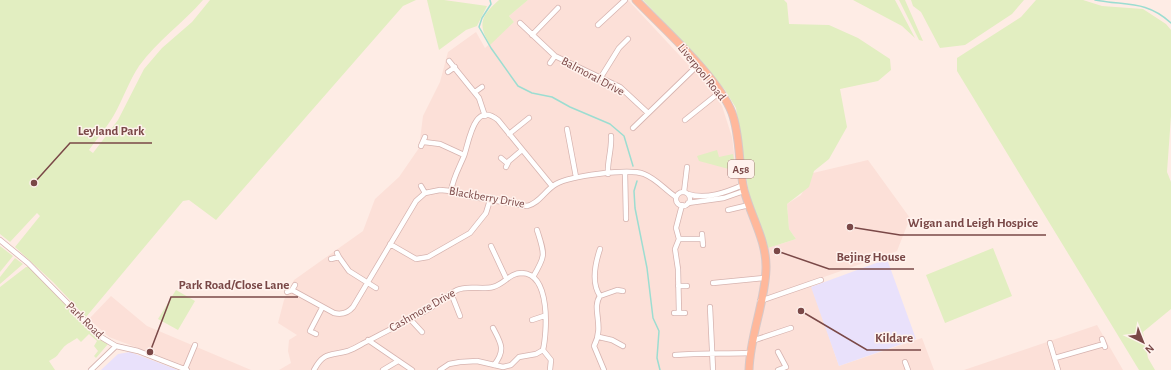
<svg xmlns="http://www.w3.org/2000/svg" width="1171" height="370" font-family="'Alegreya Sans',sans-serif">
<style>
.residential{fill:#fce0d8}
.education{fill:#e9e1fb}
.green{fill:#e2eec1}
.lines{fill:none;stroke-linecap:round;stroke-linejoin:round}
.stream{stroke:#9cddd1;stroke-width:1.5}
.minor-casing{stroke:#d6b3af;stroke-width:6}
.primary-casing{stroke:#d7c8c8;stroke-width:9}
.minor{stroke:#fff;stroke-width:4.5}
.primary{stroke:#ffb89b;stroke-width:7}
.labels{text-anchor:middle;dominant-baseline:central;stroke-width:3;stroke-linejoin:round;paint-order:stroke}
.shield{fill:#fff2ed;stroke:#a27b79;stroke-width:1}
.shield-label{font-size:11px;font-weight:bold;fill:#7a4847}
.street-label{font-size:12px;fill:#7a4847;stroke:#fff2ed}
.leader{fill:none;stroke:#7a4847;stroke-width:1.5}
.callout-dot{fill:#7a4847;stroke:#fff2ed;stroke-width:1.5}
.callout-label{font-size:13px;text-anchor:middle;font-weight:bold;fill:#7a4847;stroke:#fff2ed;stroke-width:3;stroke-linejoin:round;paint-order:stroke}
</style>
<rect width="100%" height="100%" fill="#feece5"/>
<path class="residential" d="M528,0H628L707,85L722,106L732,137L738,185L762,250L796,239L789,229L787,204L801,195L813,173L868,160L910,218L897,251L810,282L839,366L922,338L934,370H279L291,363L288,351L289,340L297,335L278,323L284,300L294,280L363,231L375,199L399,177L419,148L423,116L440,82L448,52L476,32L485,48L514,22L509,16Z
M111,296L147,326L251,370H178L180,364L109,337L89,319Z
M1097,325L1123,370H964Z"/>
<path class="education" d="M887,259L916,339L839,366L811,287Z
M130,352L178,370H101L118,354Z"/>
<path class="green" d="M0,0H203C183,23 157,41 139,66C129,81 123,99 114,115C107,127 97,139 89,150L93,153L118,120L144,69L162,48L192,22L210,0H416L403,6L216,220L189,200L183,201L86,317L53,282L15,247L40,216L37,213L10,242L0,234Z
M427,0H444L487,6L477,26L466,30L439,50Z
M499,0H528L509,16L514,22L490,45C477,24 481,16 499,0Z
M643,0H784L787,3L789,24L829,25L858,38L890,59L891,70L878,81L840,89L847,127L829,159L814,171L809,187L787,204L789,229L796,239L768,248L749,194L736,108L725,90L679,38Z
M853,0H895L915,38L902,26Z
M899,0H905L923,41L919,40Z
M911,0H1024L1012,14L965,45L940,48L921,12L913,6Z
M1036,0H1083L1102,6L1143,9L1166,24L1171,30V116L1167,172L1171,182V309L1143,332L1148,358L1155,370H1139L957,71V58L1021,17Z
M717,150L719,157L733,154L736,171L699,161L697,156Z
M0,246L13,256L0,272Z
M993,248L1012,296L945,323L926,275Z
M15,258L23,264L0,284V277Z
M26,267H29L88,328L108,344L96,358L94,356L98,351L94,346L97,341L89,334L81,342L77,338C73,341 66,344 63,348C56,356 60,355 49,361L55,370H0V287Z
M176,290L195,301L178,330L158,319Z"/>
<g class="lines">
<path class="stream" d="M490,0L491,4L482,18L479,27L491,48L518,86L532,93L552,97L570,107L610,124L624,136L633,166
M1095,0C1126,6 1146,0 1171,23
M637,181L634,191L635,208L647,268L653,318L659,331L657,358L660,370"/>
<g class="minor-casing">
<path id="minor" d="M520,23L555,56L620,87L648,113
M598,25L625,0
M532,35L558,8
M449,61L479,98L485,116
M550,63L555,56
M448,72L455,67
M601,77L619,48L628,39
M475,92L482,87
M685,120L720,92
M633,128L698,65
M567,129L576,177
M509,134L529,118
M424,142L440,144L464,155
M421,146L425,137
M501,158L507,163
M506,167L509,161L522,150
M625,172L626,219
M608,174C607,161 612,150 611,136
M421,186L425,193
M451,191C453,178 459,168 464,156C469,142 474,100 498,120L552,186
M684,192L687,167
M676 199a7 7 0 1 1 14 0a7 7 0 1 1-14 0Z
M688,194C706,200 727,192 743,185
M688,203L724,198L744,191
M728,210L749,205
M702,234L703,245
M679,239H702
M0,240L28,263L101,337L116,346L138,351L187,370
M390,244L416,259L428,257L470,233L486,213L490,200
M491,246L506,278
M600,249C595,264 591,283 600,296C591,309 605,325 594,346L604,370
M339,257L349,271L376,288
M331,259L339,257L337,253
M533,277C546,255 545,255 537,230
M713,283L765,278
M678,286H687
M292,290L334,313C342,315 348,313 353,307L416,201L425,193L440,190L451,191L467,196L527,206C540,203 545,190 556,184C570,176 629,168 644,174C657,179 665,190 676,197
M287,292L292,290L295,285
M451,293L460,316
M600,296L617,290L623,291
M760,301L821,280
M710,307L713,370
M674,313H685
M679,313L678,269L675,249L679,239L676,228L682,205
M410,319L422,332
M532,320L544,316
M493,328C501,343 506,350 494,365
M316,334L310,331L322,308
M599,337L612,340L623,346
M1102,339L1105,347
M368,340L412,370
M752,341L791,328
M1050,343L1058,370
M543,350L551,360L550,370
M778,352L786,367L778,370
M675,355C700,353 724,354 749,353
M1055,358L1104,344
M905,362L908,370
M185,369L195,345
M91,370L116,346
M314,370C324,351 331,356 348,351C356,348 363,343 370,340C390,329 410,320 429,309C439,303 447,295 457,290C467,285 482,290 493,287C505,284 509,273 522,273C551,274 547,332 543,350
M383,370L398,361
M440,370L449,364L460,362L477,361L503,367L511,365L519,357L536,354L543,350"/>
</g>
<g class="primary-casing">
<path id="primary" d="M636,0C663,28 719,78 732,113C741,138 738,165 744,190C751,217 767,241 766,269C765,303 750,335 749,370"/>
</g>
<use href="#minor" class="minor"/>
<use href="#primary" class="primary"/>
</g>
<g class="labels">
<rect class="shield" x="728" y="160" width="26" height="18" rx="3"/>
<g class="shield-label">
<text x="741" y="169">A58</text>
</g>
<g class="street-label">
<text transform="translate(702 72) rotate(51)">Liverpool Road</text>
<text transform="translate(593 76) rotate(28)">Balmoral Drive</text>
<text transform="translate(487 197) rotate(10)">Blackberry Drive</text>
<text transform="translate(422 310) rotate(-30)">Cashmore Drive</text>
<text transform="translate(85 320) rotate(44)">Park Road</text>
</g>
</g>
<path class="leader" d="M34 183L70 143H152M850 227L900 235H1046M777 251L829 269H914M150 352L171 297H298M801 311L867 350H921"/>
<g class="callout-dot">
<circle cx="34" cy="183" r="4"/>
<circle cx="850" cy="227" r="4"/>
<circle cx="777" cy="251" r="4"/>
<circle cx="150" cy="352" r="4"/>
<circle cx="801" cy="311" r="4"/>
</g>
<g class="callout-label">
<text x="111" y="135">Leyland Park</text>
<text x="973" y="227">Wigan and Leigh Hospice</text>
<text x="871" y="261">Bejing House</text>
<text x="234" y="289">Park Road/Close Lane</text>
<text x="894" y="342">Kildare</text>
</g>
<g transform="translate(1143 342) rotate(137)" stroke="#fff2ed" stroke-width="3" paint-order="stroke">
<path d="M0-3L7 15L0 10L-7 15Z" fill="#7a4847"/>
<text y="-6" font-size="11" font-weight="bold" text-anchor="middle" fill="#7a4847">N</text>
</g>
</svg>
